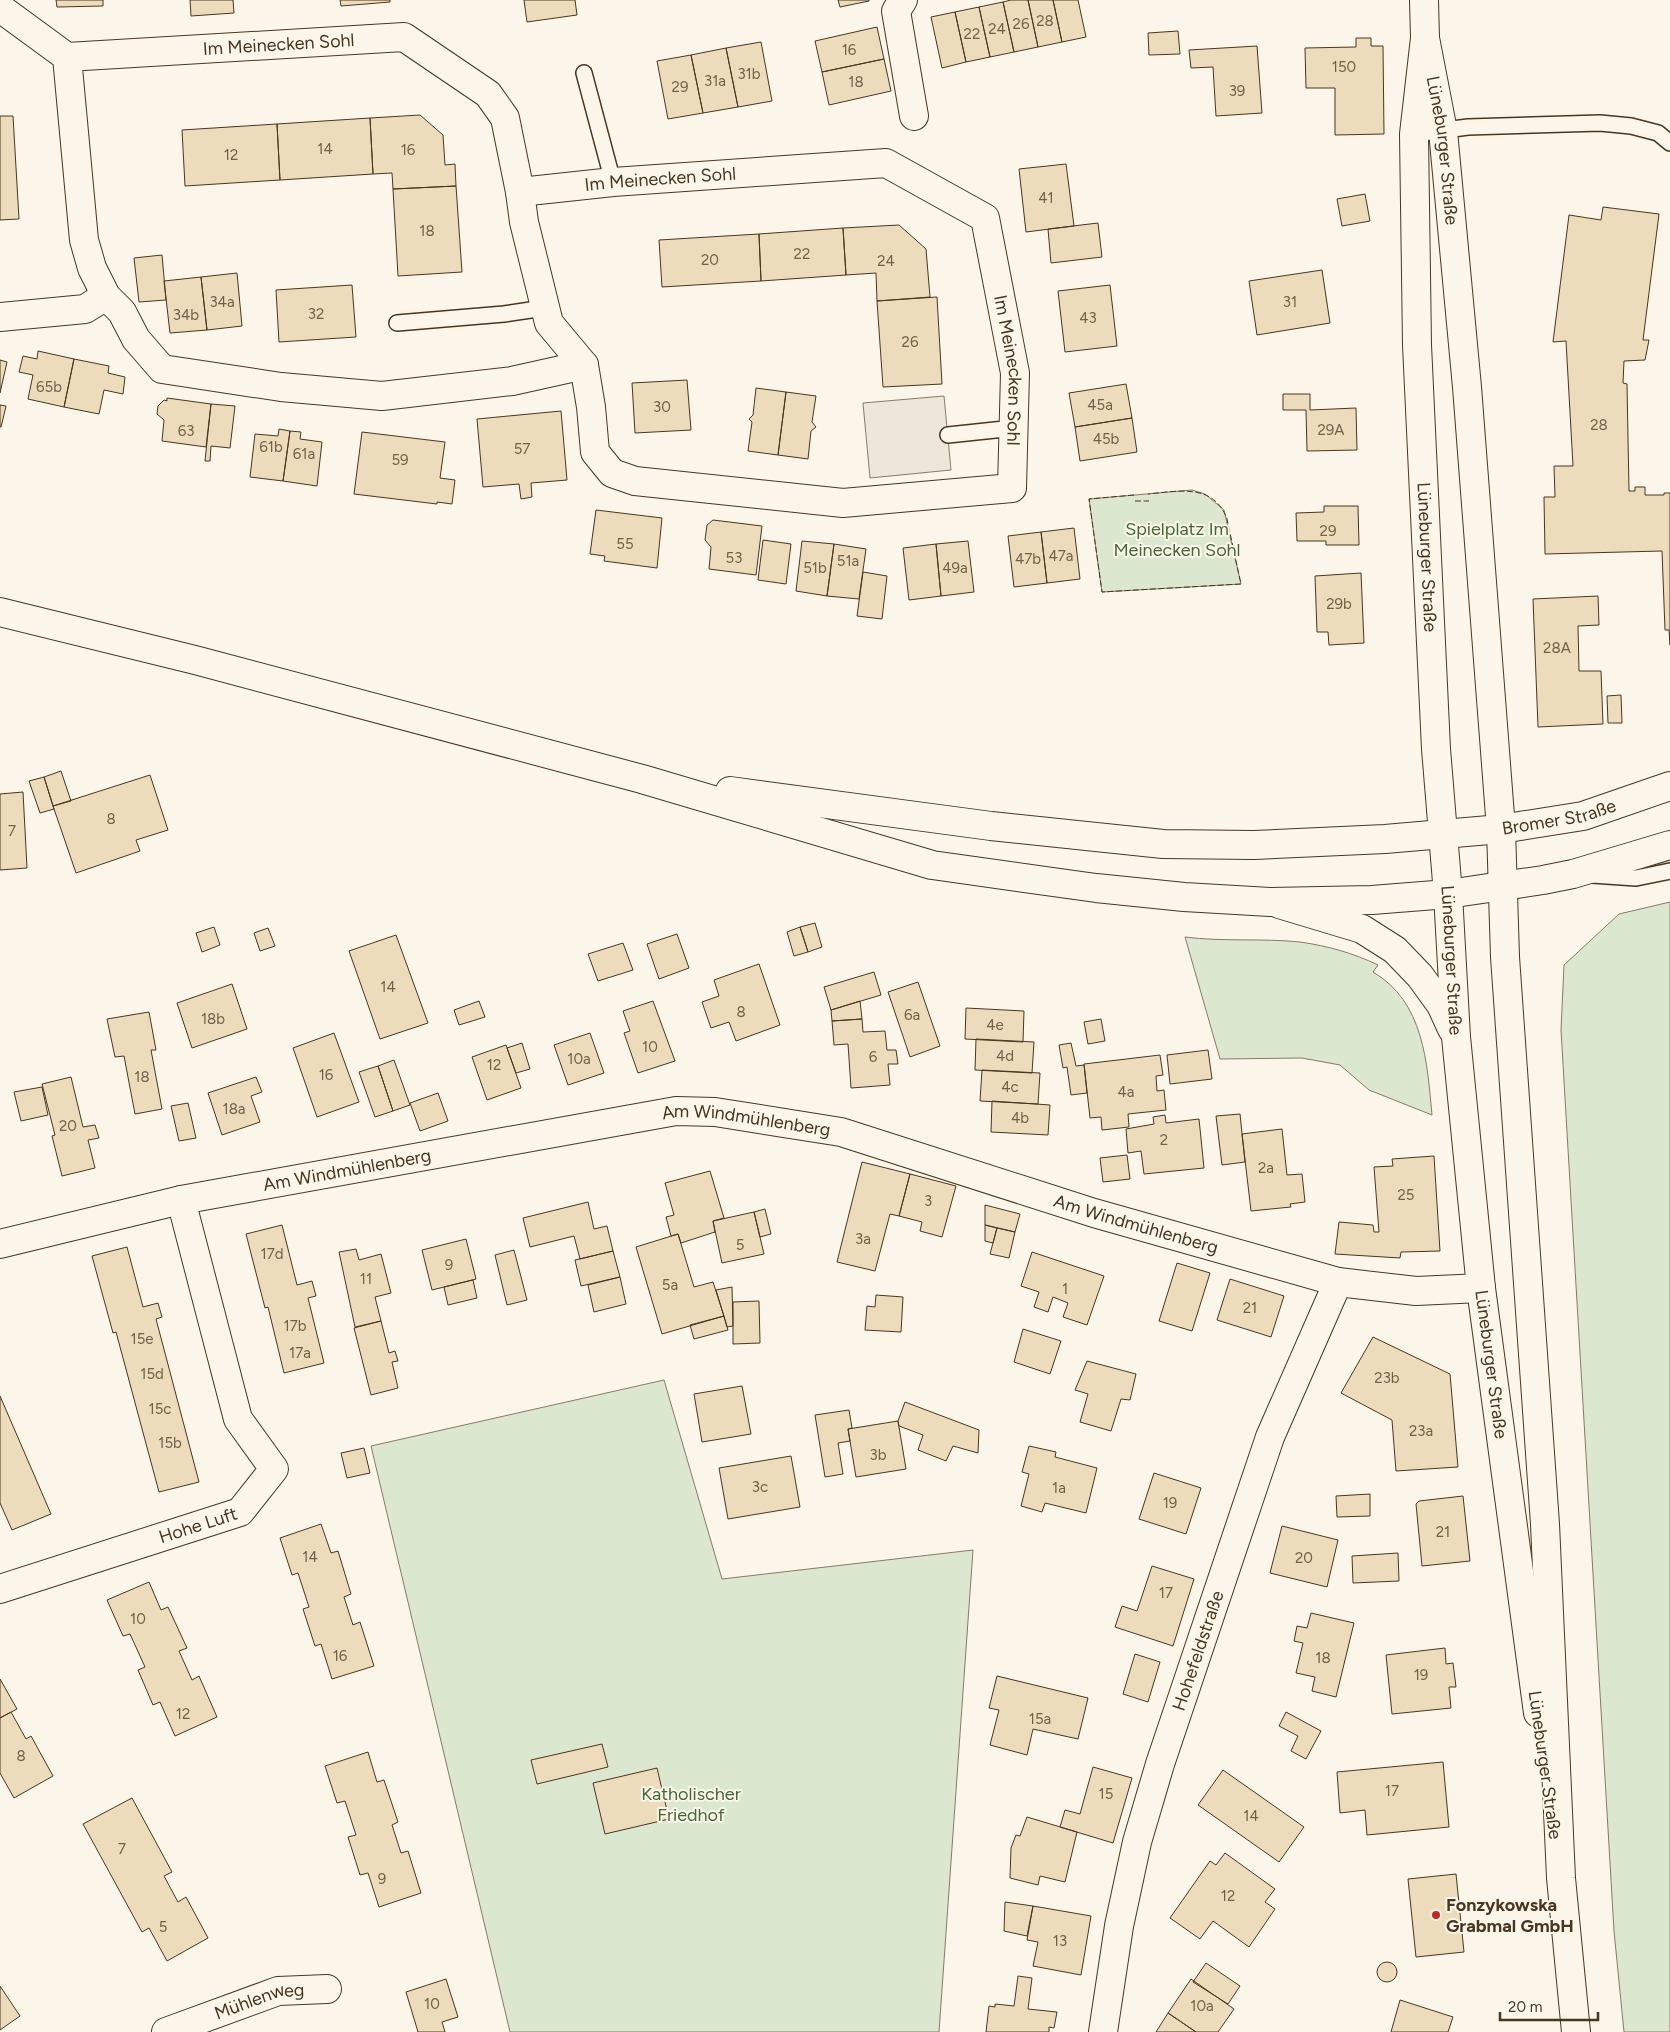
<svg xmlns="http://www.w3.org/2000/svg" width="1670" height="2032" font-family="Figtree,sans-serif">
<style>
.green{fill:#dce7d0;stroke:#887966}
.parking{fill:#ede7d9;stroke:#887966}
.building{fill:#ecdcbc;stroke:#4a3520}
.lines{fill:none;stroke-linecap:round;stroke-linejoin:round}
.service-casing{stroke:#4a3520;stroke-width:18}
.minor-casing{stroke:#4a3520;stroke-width:30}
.tertiary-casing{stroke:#4a3520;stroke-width:30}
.primary-casing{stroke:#4a3520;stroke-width:30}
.service{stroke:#fbf6e9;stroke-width:15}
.minor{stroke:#fbf6e9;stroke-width:28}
.tertiary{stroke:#fbf6e9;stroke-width:28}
.primary{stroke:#fbf6e9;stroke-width:28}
.fence{stroke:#4a3520;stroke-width:1;stroke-dasharray:6 2.5;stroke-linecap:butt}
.poi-dot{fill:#c62828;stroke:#fbf6e9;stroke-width:2}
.labels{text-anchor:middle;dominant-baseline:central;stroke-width:4;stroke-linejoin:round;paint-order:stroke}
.number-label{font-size:15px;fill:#725f47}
.street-label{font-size:18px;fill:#4a3520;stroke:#fbf6e9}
.park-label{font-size:18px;fill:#436837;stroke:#fbf6e9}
.poi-label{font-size:18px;font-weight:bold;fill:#4a3520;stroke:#fbf6e9;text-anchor:start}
</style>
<rect width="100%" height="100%" fill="#fbf6e9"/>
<path class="green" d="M1192,490L1205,494L1224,510L1241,584L1102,592L1089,499Z
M1670,902V2032H1624L1614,1931L1561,1030L1564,965L1619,914Z
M1185,937C1223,942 1262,938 1300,942C1328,946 1353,953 1378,965L1373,972C1424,1002 1427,1062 1432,1115L1369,1090L1340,1065L1302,1058L1220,1059Z
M664,1380L722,1579L973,1550L939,2032H510L371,1446Z"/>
<path class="parking" d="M944,396L951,470L870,478L863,403Z"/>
<path class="building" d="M56,0H103V6L57,7Z
M190,0H233L234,13L191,16Z
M340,0H390V2L341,6Z
M524,0H575L577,15L527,22Z
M838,0H869V1L840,7Z
M1011,0H1028L1038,47L1014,52L1003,2Z
M1028,0H1053L1062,42L1038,47Z
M1053,0H1078L1086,37L1062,42Z
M1003,2L1014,52L990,57L979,7Z
M979,7L990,57L966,62L955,12Z
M955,12L966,62L942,68L931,17Z
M877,27L884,59L822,72L815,41Z
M1178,31L1180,54L1149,55L1148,33Z
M1356,38H1371V46H1383L1384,134L1335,135V88H1306L1305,48L1356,47Z
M761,42L772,101L738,107L726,48Z
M1257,46L1262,113L1216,116L1213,67L1191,68L1189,50Z
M726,48L738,107L703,113L691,55Z
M691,55L703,113L668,119L657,61Z
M884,59L891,91L829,105L822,72Z
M420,115L443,135L445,165L455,164L456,186L393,189L392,173L373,174L370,118Z
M0,116H13L19,219L0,220Z
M370,118L373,174L280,180L277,124Z
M277,124L280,180L185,186L182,130Z
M1066,164L1074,226L1026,232L1019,169Z
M456,186L462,272L398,276L393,189Z
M1365,194L1370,221L1342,226L1337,199Z
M1603,207L1659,214L1643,340H1649L1645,360L1624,361L1623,383L1627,384L1629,491H1635V487H1645V495H1664V493H1670V645L1669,630H1665L1662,551L1545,554L1544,497H1555L1554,466H1573L1566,341L1553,342L1569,215L1601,220Z
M1098,223L1102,257L1051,263L1048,229Z
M899,225L926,249L930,297L877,301L876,273L846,275L843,228Z
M843,228L846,275L761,281L759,234Z
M759,234L761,281L662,287L659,240Z
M162,255L166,300L139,302L134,258Z
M1322,270L1330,323L1257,335L1249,281Z
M237,273L242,326L207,330L201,277Z
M201,277L207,330L170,333L164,281Z
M352,285L356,337L279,342L276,290Z
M1110,285L1117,346L1065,352L1058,291Z
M937,297L942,384L883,387L877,301Z
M38,351L74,359L64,407L28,399L33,375L19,372L23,356L37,359Z
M74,359L109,366L108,373L125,377L123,394L104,390L99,414L64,407Z
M0,360L7,362L0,393Z
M687,380L691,430L635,433L632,383Z
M1126,384L1132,418L1075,427L1069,393Z
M756,388L786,392L778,455L748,451L752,422L749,419L753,415Z
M786,392L816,396L812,422L816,427L811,431L808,459L778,455Z
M1283,394H1310V410L1356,408L1357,450L1307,451L1306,410H1283Z
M167,398L211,404L206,447L162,441L164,420L157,414L158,406L164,400L167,401Z
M211,404L235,406L230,448L211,446L210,461H205Z
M0,405L6,406L1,427H0Z
M561,411L567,480L531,483L532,497L521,499L519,484L483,487L477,419Z
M1132,418L1137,452L1080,461L1075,427Z
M279,429L290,431L283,481L250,477L255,434L278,436Z
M290,431L301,432L300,439L322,442L317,486L283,481Z
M362,432L445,442L440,478L455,480L452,504L437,502V504L354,494Z
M1324,506H1358L1359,545H1326V541H1297L1296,513L1324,512Z
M596,510L662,518L657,568L604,561L605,556L590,554Z
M713,520L762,526L756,575L709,569L711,547L705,540L707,525Z
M1074,528L1080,579L1047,583L1041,532Z
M1041,532L1047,583L1014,587L1008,536Z
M763,540L791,544L786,584L758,580Z
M802,541L834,544L827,596L796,591Z
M968,541L974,592L941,596L936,544Z
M834,544L866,549L859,599L827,596Z
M936,544L941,596L909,600L903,548Z
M863,572L887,576L882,619L857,616Z
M1361,573L1364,643L1329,645L1328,632H1317L1315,576Z
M1598,596L1599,625L1578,626L1579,671H1601L1603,724L1538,727L1533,599Z
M1621,695L1622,723H1608L1607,696Z
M61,771L71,801L53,806L44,777Z
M150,775L168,830L136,840L140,851L76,873L53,806Z
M44,777L54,809L40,813L29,781Z
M23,792L27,868L0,870V794Z
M815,923L822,947L808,952L800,927Z
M214,927L220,945L202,952L196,933Z
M800,927L808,952L794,956L787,932Z
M268,928L275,946L260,951L254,933Z
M677,934L689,968L659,979L647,944Z
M396,935L428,1023L380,1039L349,951Z
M623,943L633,970L598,981L588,954Z
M759,964L780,1025L736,1041L729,1022L711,1028L702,1002L719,996L714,980Z
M874,972L881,995L831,1010L824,987Z
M918,982L940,1046L910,1057L888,992Z
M232,984L247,1029L192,1048L177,1003Z
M479,1001L485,1017L459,1025L454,1010Z
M653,1001L675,1061L638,1073L624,1033L630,1031L623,1011Z
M860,1001L862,1019L832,1021L831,1010Z
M966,1008L1024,1011L1023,1042L965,1039Z
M149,1012L156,1050H151L162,1109L135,1114L124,1056L115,1057L107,1019Z
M862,1019L863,1032L885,1031L887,1050H896L898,1064H888L890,1085L851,1088L848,1044L834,1045L832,1021Z
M1101,1019L1105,1041L1088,1044L1084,1022Z
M334,1033L359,1102L317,1117L293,1048Z
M590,1033L604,1073L568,1085L554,1045Z
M976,1039L1034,1042L1032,1073L975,1070Z
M522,1043L530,1069L516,1073L507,1048Z
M1071,1043L1076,1066L1084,1065L1087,1093L1071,1095L1067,1067L1063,1068L1059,1045Z
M506,1045L521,1088L487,1100L472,1057Z
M1208,1050L1212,1079L1170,1084L1167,1055Z
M1160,1055L1163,1075L1156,1076L1157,1091L1164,1090L1166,1110L1128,1114L1129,1127L1102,1130L1101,1117L1090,1118L1084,1064Z
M394,1060L410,1105L393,1111L378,1066Z
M378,1066L393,1111L375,1117L359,1072Z
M982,1070L1040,1073L1038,1104L980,1101Z
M71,1077L83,1127L95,1125L99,1138L88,1140L95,1168L62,1176L52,1136L55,1135L42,1084Z
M256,1077L262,1092L251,1096L260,1122L222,1135L208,1093Z
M42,1087L48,1115L21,1121L14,1092Z
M438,1093L448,1121L420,1131L410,1103Z
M992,1101L1050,1105L1048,1135L991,1132Z
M188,1103L196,1138L179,1141L171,1106Z
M1240,1114L1245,1162L1222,1165L1216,1116Z
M1165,1115L1166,1123L1199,1119L1204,1168L1144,1174L1141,1151L1128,1153L1126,1129L1154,1124L1153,1117Z
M1282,1129L1287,1175L1302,1174L1305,1202L1290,1204L1291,1207L1251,1211L1242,1134Z
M1127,1155L1130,1179L1103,1182L1100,1158Z
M1434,1156L1440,1251L1401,1252L1400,1258L1335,1254L1339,1222L1373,1225L1374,1232H1379L1374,1167L1393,1166L1392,1159Z
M862,1162L910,1174L899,1216L890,1214L875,1271L837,1262Z
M710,1171L724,1218L713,1221L715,1232L681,1243L678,1234L671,1236L666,1217L674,1215L665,1183Z
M910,1174L956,1186L942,1237L920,1231L922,1222L899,1216Z
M588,1202L594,1229L607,1226L613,1251L580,1259L574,1236L530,1247L523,1218Z
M985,1205L1020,1214L1015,1232L985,1225Z
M765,1209L771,1234L760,1237L754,1212Z
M754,1212L764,1254L722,1263L713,1221Z
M282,1225L297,1285L312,1281L316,1296L308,1298L324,1363L284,1373L268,1307L265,1308L246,1234Z
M985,1225L997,1228L993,1243L985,1241Z
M997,1228L1015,1232L1009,1258L990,1254Z
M678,1234L694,1287L713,1282L724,1316L662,1334L636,1247Z
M466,1239L476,1279L432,1290L422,1250Z
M127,1247L143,1307L158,1303L162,1317L156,1319L199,1482L159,1492L116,1332L113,1333L92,1256Z
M356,1249L359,1260L381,1254L391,1293L375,1297L381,1321L355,1327L339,1252Z
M514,1250L527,1300L507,1305L495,1255Z
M613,1251L620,1277L581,1286L575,1260Z
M1032,1252L1104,1276L1087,1325L1063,1317L1068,1303L1053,1297L1048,1312L1034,1307L1039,1292L1021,1286Z
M1177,1263L1210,1273L1192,1331L1159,1321Z
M620,1277L626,1304L594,1312L588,1285Z
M1230,1279L1284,1296L1271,1337L1217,1320Z
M473,1280L477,1298L448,1305L444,1287Z
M732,1287L733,1326L727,1327L716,1290Z
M876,1295L903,1297L901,1332L865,1330L867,1306L875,1307Z
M759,1301L760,1343L733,1344V1302Z
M724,1316L728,1330L694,1339L690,1325Z
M381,1321L389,1353L395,1351L398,1361L392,1362L398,1388L371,1395L354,1328Z
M1023,1329L1061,1341L1050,1374L1014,1362Z
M1373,1337L1450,1374L1458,1467L1396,1471L1392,1420L1341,1393Z
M1087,1361L1136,1374L1130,1400L1121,1399L1111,1431L1080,1422L1088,1394L1075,1390Z
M742,1386L751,1434L702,1442L694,1394Z
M0,1396L51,1514L12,1530L0,1503Z
M905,1402L979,1430L978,1453L953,1446L946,1461L918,1450L923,1435L899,1426L898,1421Z
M849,1410L852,1428L848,1429L850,1441L838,1443L843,1474L825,1477L815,1415Z
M898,1421L906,1469L856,1477L848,1429Z
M1029,1446L1056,1452L1055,1457L1097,1468L1086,1513L1045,1503L1042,1512L1021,1506L1029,1474L1022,1472Z
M364,1448L370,1473L347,1478L341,1453Z
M791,1456L800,1507L728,1519L719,1468Z
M1154,1473L1201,1488L1186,1534L1139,1519Z
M1370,1494V1516L1337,1517L1336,1496Z
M1463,1496L1470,1561L1422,1566L1416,1504L1419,1501Z
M321,1524L331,1553L338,1551L351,1594L344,1597L353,1625L360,1622L374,1666L332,1679L321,1644L315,1646L303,1609L309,1607L298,1573L292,1575L280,1538Z
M1282,1526L1338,1540L1327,1587L1270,1573Z
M1398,1553L1399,1581L1353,1583L1352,1556Z
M1152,1566L1194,1579L1173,1646L1115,1627L1122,1606L1137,1611Z
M149,1582L161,1610L168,1607L187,1648L179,1651L192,1680L199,1676L217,1717L175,1736L160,1702L153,1705L138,1670L145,1667L130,1634L123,1636L107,1600Z
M1311,1613L1354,1623L1336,1697L1312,1691L1315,1677L1296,1673L1303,1643L1294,1641L1297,1626L1307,1628Z
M1445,1648L1446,1664L1453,1663L1456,1687H1449L1451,1708L1392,1714L1386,1655Z
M1135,1654L1160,1662L1148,1702L1123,1694Z
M997,1676L1088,1698L1078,1739L1033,1729L1027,1755L990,1745L999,1710L989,1708Z
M0,1679L17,1709L0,1718Z
M11,1712L26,1739L31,1736L53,1776L14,1798L0,1773V1718Z
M1286,1712L1321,1731L1306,1759L1291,1751L1298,1736L1279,1726Z
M602,1744L608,1767L537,1784L531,1760Z
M368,1752L377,1782L384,1780L398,1822L392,1825L401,1853L408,1851L421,1893L379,1907L368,1873L360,1875L348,1837L356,1835L345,1801L337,1803L325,1766Z
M1443,1762L1449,1827L1367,1835L1365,1810L1340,1813L1337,1772Z
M1093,1767L1132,1778L1113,1843L1060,1827L1065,1810L1080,1814Z
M657,1768L669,1819L605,1834L593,1783Z
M1223,1770L1304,1827L1279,1862L1198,1805Z
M132,1798L172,1872L164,1876L178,1902L186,1897L208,1938L167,1961L149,1928L142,1932L83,1824Z
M1027,1817L1077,1832L1065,1882L1040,1876L1038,1885L1010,1878L1011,1848L1016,1835L1020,1836Z
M1225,1853L1275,1889L1265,1902L1275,1909L1249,1947L1213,1921L1200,1939L1170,1918L1210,1861L1216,1865Z
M1456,1874L1464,1952L1416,1957L1408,1879Z
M1005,1902L1033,1906L1027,1936L1004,1931Z
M1033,1906L1091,1916L1081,1975L1033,1966L1038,1942L1027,1940Z
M1377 1972a10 10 0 1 1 20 0a10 10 0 1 1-20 0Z
M1206,1963L1240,1986L1228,2004L1193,1982Z
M1018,1976L1032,1978L1028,2009L1057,2012L1054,2028L1049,2027V2032H986L989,2006L995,2007V2004L1014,2006Z
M446,1979L458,2017L442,2022L445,2032H418L406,1992Z
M1191,1979L1234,2009L1218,2032H1196L1168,2013Z
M0,1986L20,2016L0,2030Z
M1400,2000L1453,2017L1448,2032H1391Z
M1168,2013L1196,2032H1156Z"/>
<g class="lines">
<g class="service-casing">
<path id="service" d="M584,73L613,182
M1414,134L1468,127L1600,123L1631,126L1658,133L1670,143
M397,323L504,314L544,308
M948,435L1014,428
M1592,875L1636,878L1670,871"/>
</g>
<g class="minor-casing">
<g id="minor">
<path d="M903,0L896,11L914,116"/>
<path id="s1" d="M0,8L67,57L404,37L488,94L505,118L520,192L613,182L886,163L985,218L1015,373L1012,488L843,503L635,481L612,473L595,452L591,407L584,365L512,381L382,396L281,387L162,369L136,339L122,312L106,296L92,268L84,240L67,57"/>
<path d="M520,192L524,222L549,323L584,365"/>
<path d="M0,317L85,309L106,296"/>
<path id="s2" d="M0,1244L181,1200L676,1111L715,1112L841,1132L1094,1213L1338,1282L1416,1291L1481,1288"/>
<path id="s3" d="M0,1589L240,1512L274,1469L238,1419L181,1200"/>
<path id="s4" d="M166,2032L278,1991L327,1989"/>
<path id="s5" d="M1103,2032L1119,1926L1137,1842L1160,1764L1270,1437L1338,1282"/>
</g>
</g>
<g class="tertiary-casing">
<g id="tertiary">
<path id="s6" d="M1424,0L1425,38L1414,134L1417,345L1436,749L1448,894L1456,1037L1481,1288L1538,1713"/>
<path id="s7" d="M1425,38L1443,131L1467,387L1501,829L1505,957L1545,1524L1561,1878L1576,2032"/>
<path d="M1279,904L1362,929L1395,950L1420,976L1441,1005L1452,1029"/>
</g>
</g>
<g class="primary-casing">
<g id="primary">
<path d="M0,612L195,660L642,779L932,865L1096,888L1184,897L1270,902L1372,900L1448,894L1543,880L1573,874L1670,845"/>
<path id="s8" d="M730,791L991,826L1163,844L1254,845L1385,839L1501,829L1583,816L1670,786"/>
</g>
</g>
<use href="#service" class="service"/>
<use href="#minor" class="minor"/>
<use href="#tertiary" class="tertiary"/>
<use href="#primary" class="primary"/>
<path class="fence" d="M1134,495L1089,499L1102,592L1241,584L1227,519C1214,483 1178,491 1148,494
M1135,501H1149"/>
</g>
<circle class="poi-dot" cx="1436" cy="1915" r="5"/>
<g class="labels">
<g class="number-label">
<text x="1045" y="21">28</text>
<text x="1021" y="24">26</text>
<text x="997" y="29">24</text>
<text x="972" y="34">22</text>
<text x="849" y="50">16</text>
<text x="1344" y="67">150</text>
<text x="749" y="74">31b</text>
<text x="715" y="81">31a</text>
<text x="856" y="82">18</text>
<text x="680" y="87">29</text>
<text x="1237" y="91">39</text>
<text x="325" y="149">14</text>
<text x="408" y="150">16</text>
<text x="231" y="155">12</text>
<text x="1046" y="198">41</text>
<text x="427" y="231">18</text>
<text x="802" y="254">22</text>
<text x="710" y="260">20</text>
<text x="886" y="261">24</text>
<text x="222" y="302">34a</text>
<text x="1290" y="302">31</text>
<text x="316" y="314">32</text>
<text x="186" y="315">34b</text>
<text x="1088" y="318">43</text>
<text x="910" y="342">26</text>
<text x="49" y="387">65b</text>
<text x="1100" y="405">45a</text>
<text x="662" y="407">30</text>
<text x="1599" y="425">28</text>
<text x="1331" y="430">29A</text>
<text x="186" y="431">63</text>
<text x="1106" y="439">45b</text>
<text x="271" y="447">61b</text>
<text x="522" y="449">57</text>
<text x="304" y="454">61a</text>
<text x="400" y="460">59</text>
<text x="1328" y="531">29</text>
<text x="625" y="544">55</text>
<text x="1061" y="556">47a</text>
<text x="734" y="558">53</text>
<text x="1028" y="559">47b</text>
<text x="848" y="561">51a</text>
<text x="815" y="568">51b</text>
<text x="955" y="568">49a</text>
<text x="1339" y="604">29b</text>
<text x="1557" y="648">28A</text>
<text x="111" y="819">8</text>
<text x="12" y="831">7</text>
<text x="388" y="987">14</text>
<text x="741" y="1012">8</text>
<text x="912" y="1015">6a</text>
<text x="213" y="1019">18b</text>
<text x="995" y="1025">4e</text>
<text x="650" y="1047">10</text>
<text x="1005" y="1056">4d</text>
<text x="873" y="1057">6</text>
<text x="579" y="1059">10a</text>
<text x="494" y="1065">12</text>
<text x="326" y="1075">16</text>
<text x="142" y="1077">18</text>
<text x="1010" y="1087">4c</text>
<text x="1126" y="1092">4a</text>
<text x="234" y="1109">18a</text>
<text x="1020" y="1118">4b</text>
<text x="68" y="1126">20</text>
<text x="1164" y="1140">2</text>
<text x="1266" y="1168">2a</text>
<text x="1406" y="1195">25</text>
<text x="928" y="1201">3</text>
<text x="863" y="1239">3a</text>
<text x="740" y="1245">5</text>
<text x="272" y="1254">17d</text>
<text x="449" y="1265">9</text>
<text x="366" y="1279">11</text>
<text x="670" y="1285">5a</text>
<text x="1065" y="1289">1</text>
<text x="1250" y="1308">21</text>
<text x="295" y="1326">17b</text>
<text x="142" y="1339">15e</text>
<text x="300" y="1353">17a</text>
<text x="152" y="1374">15d</text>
<text x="1387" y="1378">23b</text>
<text x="160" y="1409">15c</text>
<text x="1421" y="1431">23a</text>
<text x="170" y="1443">15b</text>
<text x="878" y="1455">3b</text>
<text x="760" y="1487">3c</text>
<text x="1059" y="1488">1a</text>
<text x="1170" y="1503">19</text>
<text x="1443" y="1532">21</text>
<text x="310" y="1557">14</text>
<text x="1304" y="1558">20</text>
<text x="1166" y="1593">17</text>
<text x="138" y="1619">10</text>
<text x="340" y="1656">16</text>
<text x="1323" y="1658">18</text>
<text x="1421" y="1675">19</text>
<text x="183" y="1714">12</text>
<text x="1040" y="1719">15a</text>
<text x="21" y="1756">8</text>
<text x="1392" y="1791">17</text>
<text x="1106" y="1794">15</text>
<text x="1251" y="1816">14</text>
<text x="122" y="1849">7</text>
<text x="382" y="1879">9</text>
<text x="1228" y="1896">12</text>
<text x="163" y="1927">5</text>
<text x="1060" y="1941">13</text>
<text x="432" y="2004">10</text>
<text x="1202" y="2006">10a</text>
</g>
<g class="street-label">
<text stroke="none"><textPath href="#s1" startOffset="295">Im Meinecken Sohl</textPath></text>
<text stroke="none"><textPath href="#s7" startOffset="114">Lüneburger Straße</textPath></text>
<text stroke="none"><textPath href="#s1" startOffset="768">Im Meinecken Sohl</textPath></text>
<text stroke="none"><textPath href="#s1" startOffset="1262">Im Meinecken Sohl</textPath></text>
<text stroke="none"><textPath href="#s6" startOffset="558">Lüneburger Straße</textPath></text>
<text stroke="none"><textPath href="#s8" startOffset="834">Bromer Straße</textPath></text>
<text stroke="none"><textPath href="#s6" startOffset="962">Lüneburger Straße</textPath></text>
<text stroke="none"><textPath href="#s2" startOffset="760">Am Windmühlenberg</textPath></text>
<text stroke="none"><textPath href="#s2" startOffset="355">Am Windmühlenberg</textPath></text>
<text stroke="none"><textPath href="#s2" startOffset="1165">Am Windmühlenberg</textPath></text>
<text stroke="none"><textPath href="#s6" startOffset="1368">Lüneburger Straße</textPath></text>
<text stroke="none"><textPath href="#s3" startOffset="208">Hohe Luft</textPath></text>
<text stroke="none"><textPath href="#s5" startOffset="394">Hohefeldstraße</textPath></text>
<text transform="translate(1545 1765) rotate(82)">Lüneburger Straße</text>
<text stroke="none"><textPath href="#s4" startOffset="99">Mühlenweg</textPath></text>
</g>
<g class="park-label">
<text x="1177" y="529">Spielplatz Im<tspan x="1177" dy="21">Meinecken Sohl</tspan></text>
<text x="691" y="1794">Katholischer<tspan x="691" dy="21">Friedhof</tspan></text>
</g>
<g class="poi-label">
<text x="1446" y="1905">Fonzykowska<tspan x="1446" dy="21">Grabmal GmbH</tspan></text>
</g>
</g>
<path d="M1500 2012v8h98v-8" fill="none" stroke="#4a3520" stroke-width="2.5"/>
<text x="1508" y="2012" font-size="15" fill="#4a3520" stroke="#fbf6e9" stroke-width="4" paint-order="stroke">20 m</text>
</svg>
